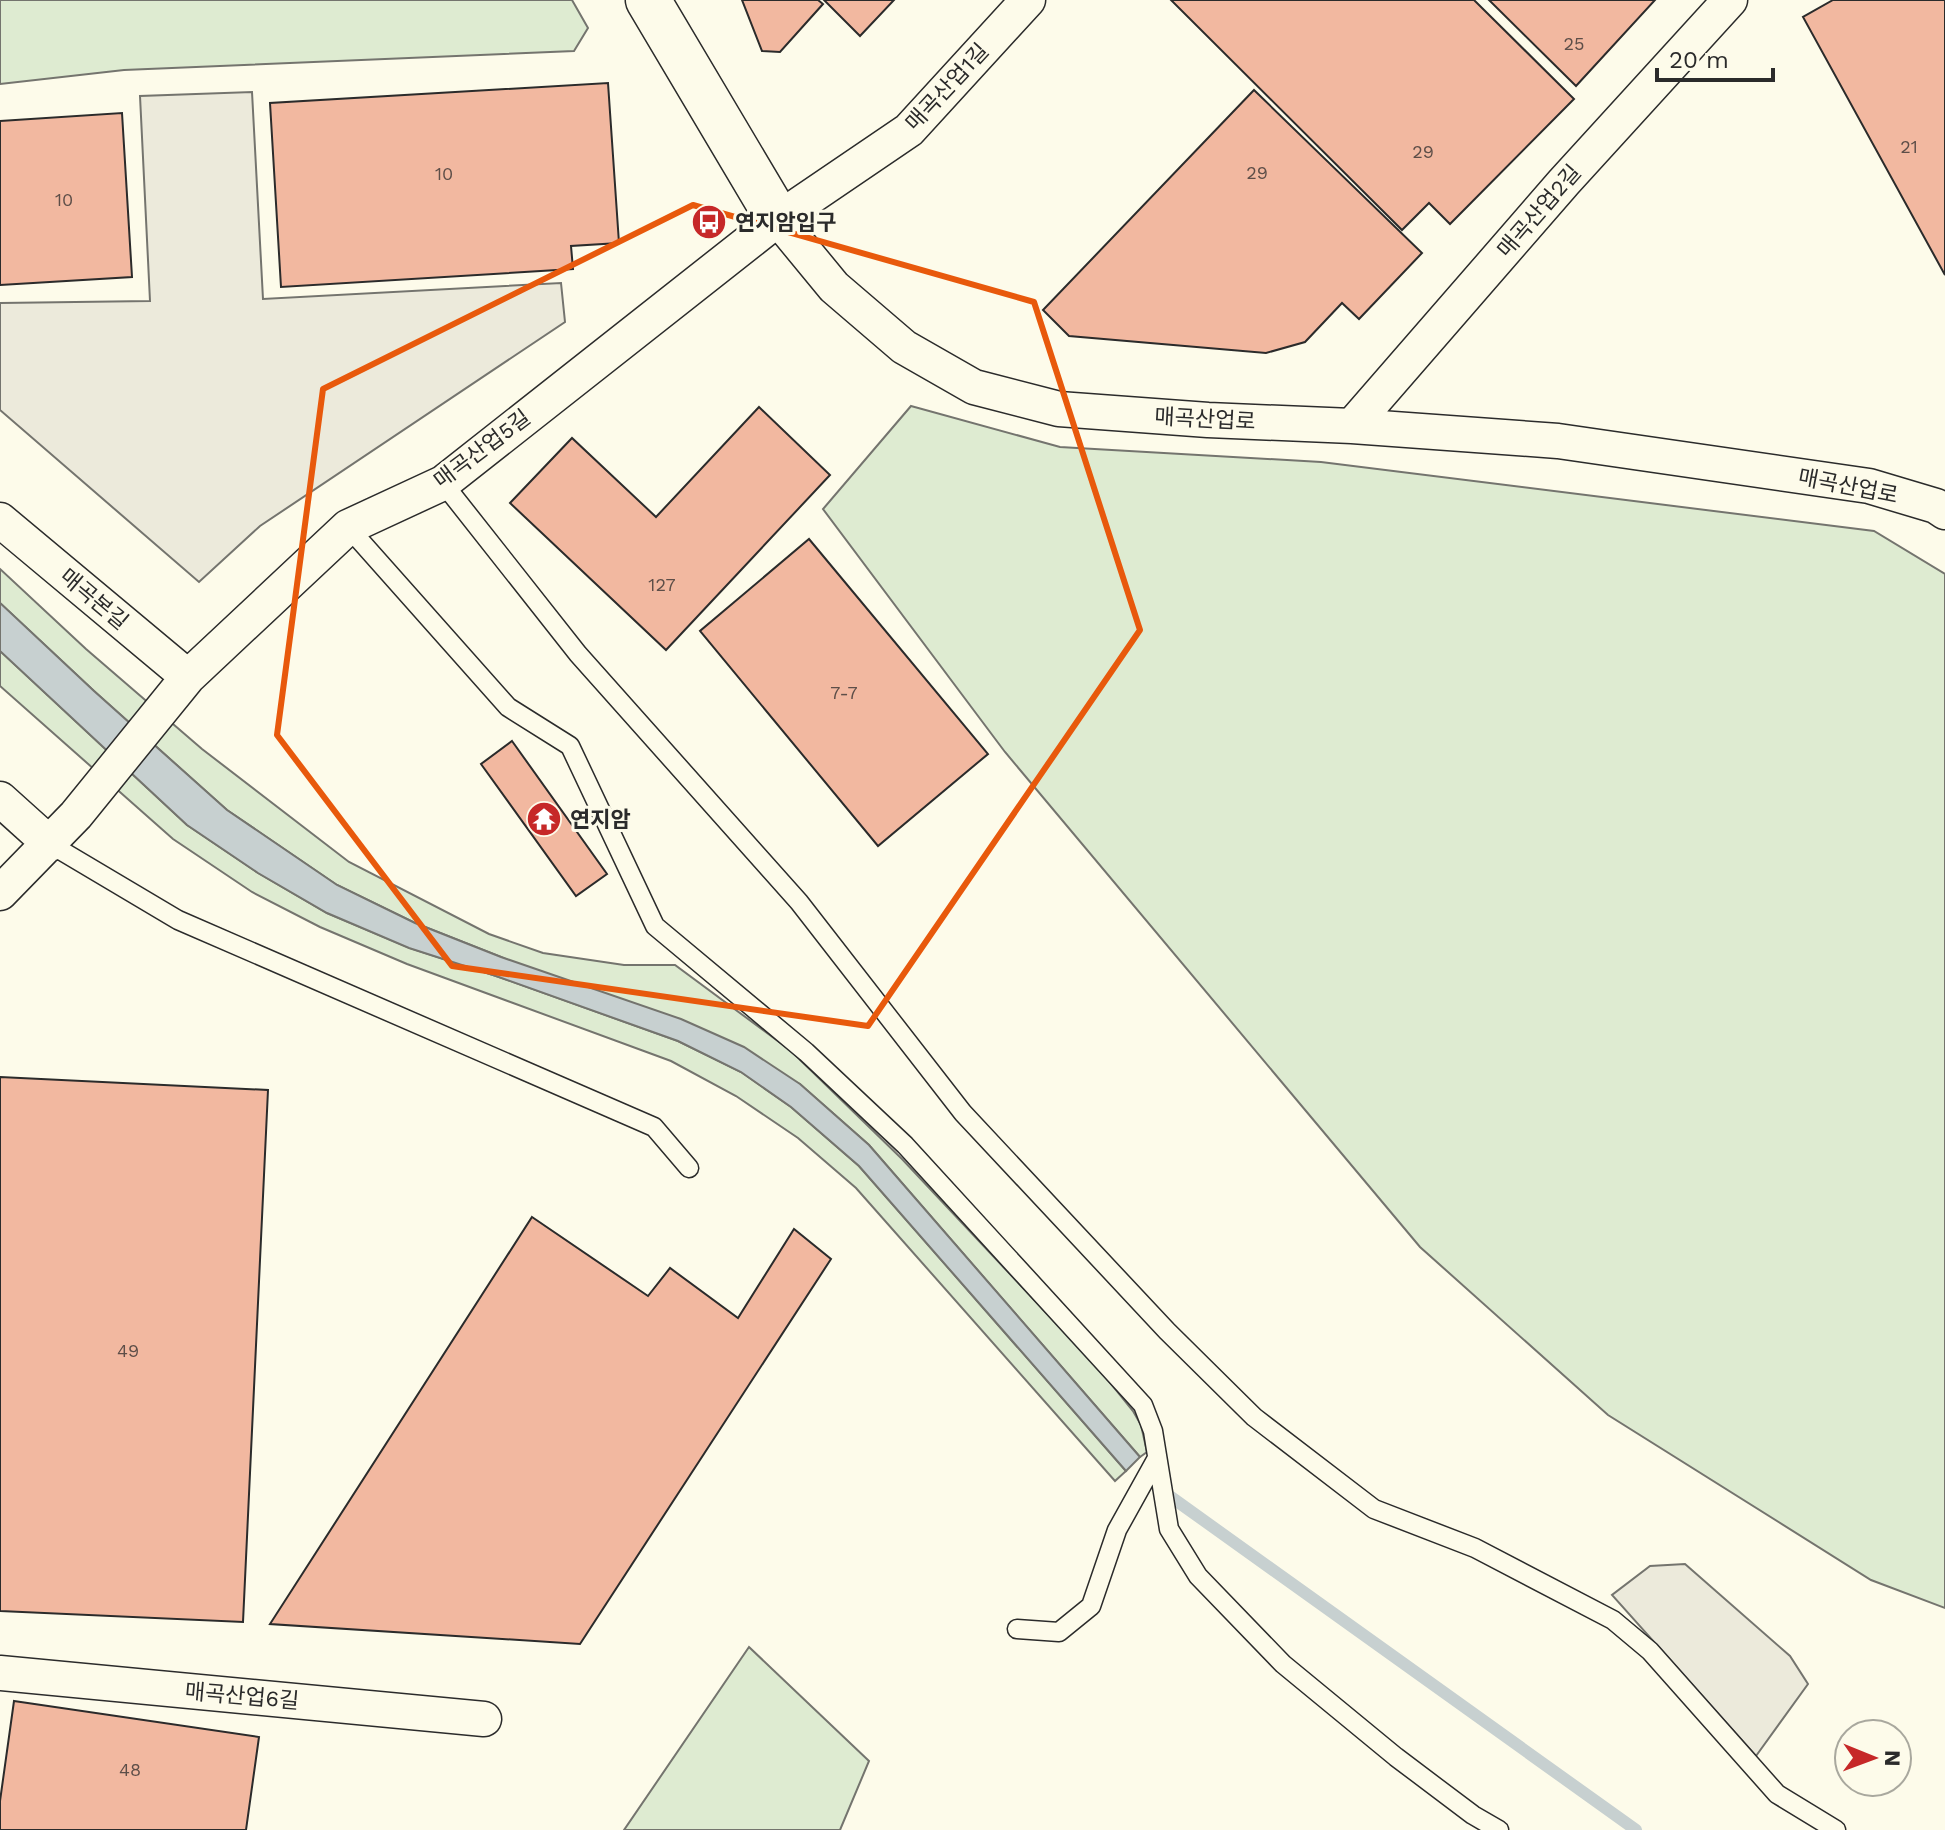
<svg xmlns="http://www.w3.org/2000/svg" width="1945" height="1830" font-family="'Work Sans','Noto Sans KR',sans-serif">
<style>
.green{fill:#deebd1;stroke:#74746e;stroke-width:2}
.parking{fill:#eceadb;stroke:#74746e;stroke-width:2}
.water{fill:#c7d0d0;stroke:#74746e;stroke-width:2}
.lines{fill:none;stroke-linecap:round;stroke-linejoin:round}
.stream{stroke:#c7d0d0;stroke-width:12}
.building{fill:#f2b8a0;stroke:#2b2b2b;stroke-width:2}
.service-casing{stroke:#2b2b2b;stroke-width:21}
.minor-casing{stroke:#2b2b2b;stroke-width:37}
.tertiary-casing{stroke:#2b2b2b;stroke-width:47}
.service{stroke:#fdfbea;stroke-width:18}
.minor{stroke:#fdfbea;stroke-width:34}
.tertiary{stroke:#fdfbea;stroke-width:44}
.marked{fill:none;stroke:#e8590c;stroke-width:6;stroke-linejoin:round}
.labels{text-anchor:middle;dominant-baseline:central;stroke-width:6;stroke-linejoin:round;paint-order:stroke}
.number-label{font-size:18px;fill:#5d4e48}
.street-label{font-size:22px;fill:#2b2b2b;stroke:#fdfbea}
.poi-label{font-size:22px;font-weight:bold;fill:#2b2b2b;stroke:#fdfbea;text-anchor:start}
</style>
<rect width="100%" height="100%" fill="#fdfbea"/>
<path class="green" d="M0,0H572L588,28L574,51L124,70L0,84Z
M911,406L1060,447L1321,462L1874,531L1945,574V1608L1871,1580L1608,1415L1420,1247L1005,752L823,509Z
M0,569L86,649L202,749L349,862L489,934L543,953L624,965H675L790,1050L902,1159L1100,1370L1133,1411L1141,1425L1147,1452L1140,1457L869,1145L800,1084L501,957L415,923L337,885L227,810L94,691L0,603Z
M0,651L187,825L258,873L327,913L410,948L496,976L678,1041L741,1072L791,1107L859,1166L1126,1471L1115,1481L856,1188L798,1138L736,1096L671,1061L407,964L320,927L252,892L173,839L0,686Z
M749,1647L869,1761L840,1830H624Z"/>
<path class="parking" d="M252,92L263,299L561,283L565,322L260,526L199,582L0,410V303L150,301L140,96Z
M1685,1564L1790,1656L1808,1684L1756,1756L1612,1595L1650,1566Z"/>
<path class="water" d="M0,603L94,691L227,810L337,885L415,923L501,957L681,1019L744,1047L800,1084L869,1145L1140,1457L1126,1471L859,1166L791,1107L741,1072L678,1041L496,976L409,948L327,913L258,873L187,825L0,651Z"/>
<g class="lines">
<path class="stream" d="M1171,1497L1636,1830"/>
</g>
<path class="building" d="M742,0H818L823,4L780,52L762,51Z
M824,0H894L860,36Z
M1171,0H1474L1574,99L1450,224L1429,203L1402,230Z
M1489,0H1655L1576,86Z
M1833,0H1945V275L1803,17Z
M608,83L619,243L571,246L573,269L281,287L270,103Z
M1254,90L1422,253L1359,319L1342,303L1305,342L1266,353L1069,336L1043,310Z
M122,113L132,277L0,285V121Z
M759,407L830,475L666,650L510,503L572,438L656,517Z
M809,539L988,754L878,846L700,631Z
M512,741L607,874L576,896L481,764Z
M0,1077L268,1090L243,1622L0,1611Z
M532,1217L648,1296L670,1268L738,1318L794,1229L831,1259L580,1644L270,1624Z
M14,1701L259,1737L246,1830H0V1801Z"/>
<g class="lines">
<g class="service-casing">
<path id="service" d="M443,483L578,654L799,902L963,1113L1167,1331L1254,1417L1374,1509L1475,1548L1613,1620L1650,1651L1777,1794L1836,1830
M348,527L508,707L570,746L655,926L806,1052L905,1145L1143,1405L1153,1431L1169,1529L1198,1576L1283,1664L1396,1757L1473,1815L1499,1830
M50,844L178,920L654,1127L689,1168
M1017,1629L1059,1632L1091,1606L1117,1530L1157,1458"/>
</g>
<g class="minor-casing">
<path id="minor" d="M778,219L834,287L904,347L974,387L1059,409L1208,420L1352,426L1558,441L1869,486L1936,506L1945,512
M1352,426L1564,182L1730,0
M0,520L188,677
M0,799L50,844
M0,893L76,815L188,677L348,527L443,483L778,219L909,130L1028,0
M0,1673L484,1719"/>
</g>
<g class="tertiary-casing">
<path id="tertiary" d="M648,0L778,219"/>
</g>
<use href="#service" class="service"/>
<use href="#minor" class="minor"/>
<use href="#tertiary" class="tertiary"/>
</g>
<path class="marked" d="M693,205L1034,302L1140,630L868,1026L452,966L277,735L323,389Z"/>
<defs>
<g id="bus-disc" transform="scale(1.8)"><circle r="9.5" fill="#c62828" stroke="#fdfbea"/><path d="M-5-6H5V4H4V6H2V4H-2V6H-4V4H-5ZM-3.5-4V0h7V-4ZM-3.5 1.2v1.5H-2V1.2ZM2 1.2v1.5H3.5V1.2Z" fill="#fff"/></g>
<g id="temple-disc" transform="scale(1.8)"><circle r="9.5" fill="#c62828" stroke="#fdfbea"/><path d="M0-6L5-2H3V0L6.5 2.5H4V6H1.5V3h-3V6H-4V2.5H-6.5L-3 0V-2H-5Z" fill="#fff"/></g>
</defs>
<g fill-rule="evenodd">
<use href="#bus-disc" x="709" y="222"/>
<use href="#temple-disc" x="544" y="819"/>
</g>
<g class="labels">
<g class="number-label">
<text x="1574" y="43">25</text>
<text x="1909" y="146">21</text>
<text x="1423" y="151">29</text>
<text x="1257" y="172">29</text>
<text x="444" y="173">10</text>
<text x="64" y="199">10</text>
<text x="662" y="584">127</text>
<text x="844" y="692">7-7</text>
<text x="128" y="1350">49</text>
<text x="130" y="1769">48</text>
</g>
<g class="street-label">
<text transform="translate(947 87) rotate(-47)">매곡산업1길</text>
<text transform="translate(1539 211) rotate(-49)">매곡산업2길</text>
<text transform="translate(1205 419) rotate(3)">매곡산업로</text>
<text transform="translate(482 449) rotate(-37)">매곡산업5길</text>
<text transform="translate(1848 486) rotate(11)">매곡산업로</text>
<text transform="translate(94 599) rotate(40)">매곡본길</text>
<text transform="translate(242 1696) rotate(5)">매곡산업6길</text>
</g>
<g class="poi-label">
<text x="735" y="222">연지암입구</text>
<text x="570" y="819">연지암</text>
</g>
</g>
<g transform="translate(1873 1758) rotate(91)"><circle r="38" fill="#fdfbea" stroke="#a9a89e" stroke-width="2"/>
<path d="M0-6L14 30L0 20L-14 30Z" fill="#c62828"/>
<text y="-12" font-size="22" font-weight="bold" text-anchor="middle" fill="#2b2b2b">N</text>
</g>
<path d="M1657 68v12h116v-12" fill="none" stroke="#2b2b2b" stroke-width="4"/>
<text x="1669" y="68" font-size="24" fill="#2b2b2b" stroke="#fdfbea" stroke-width="6" paint-order="stroke">20 m</text>
</svg>
